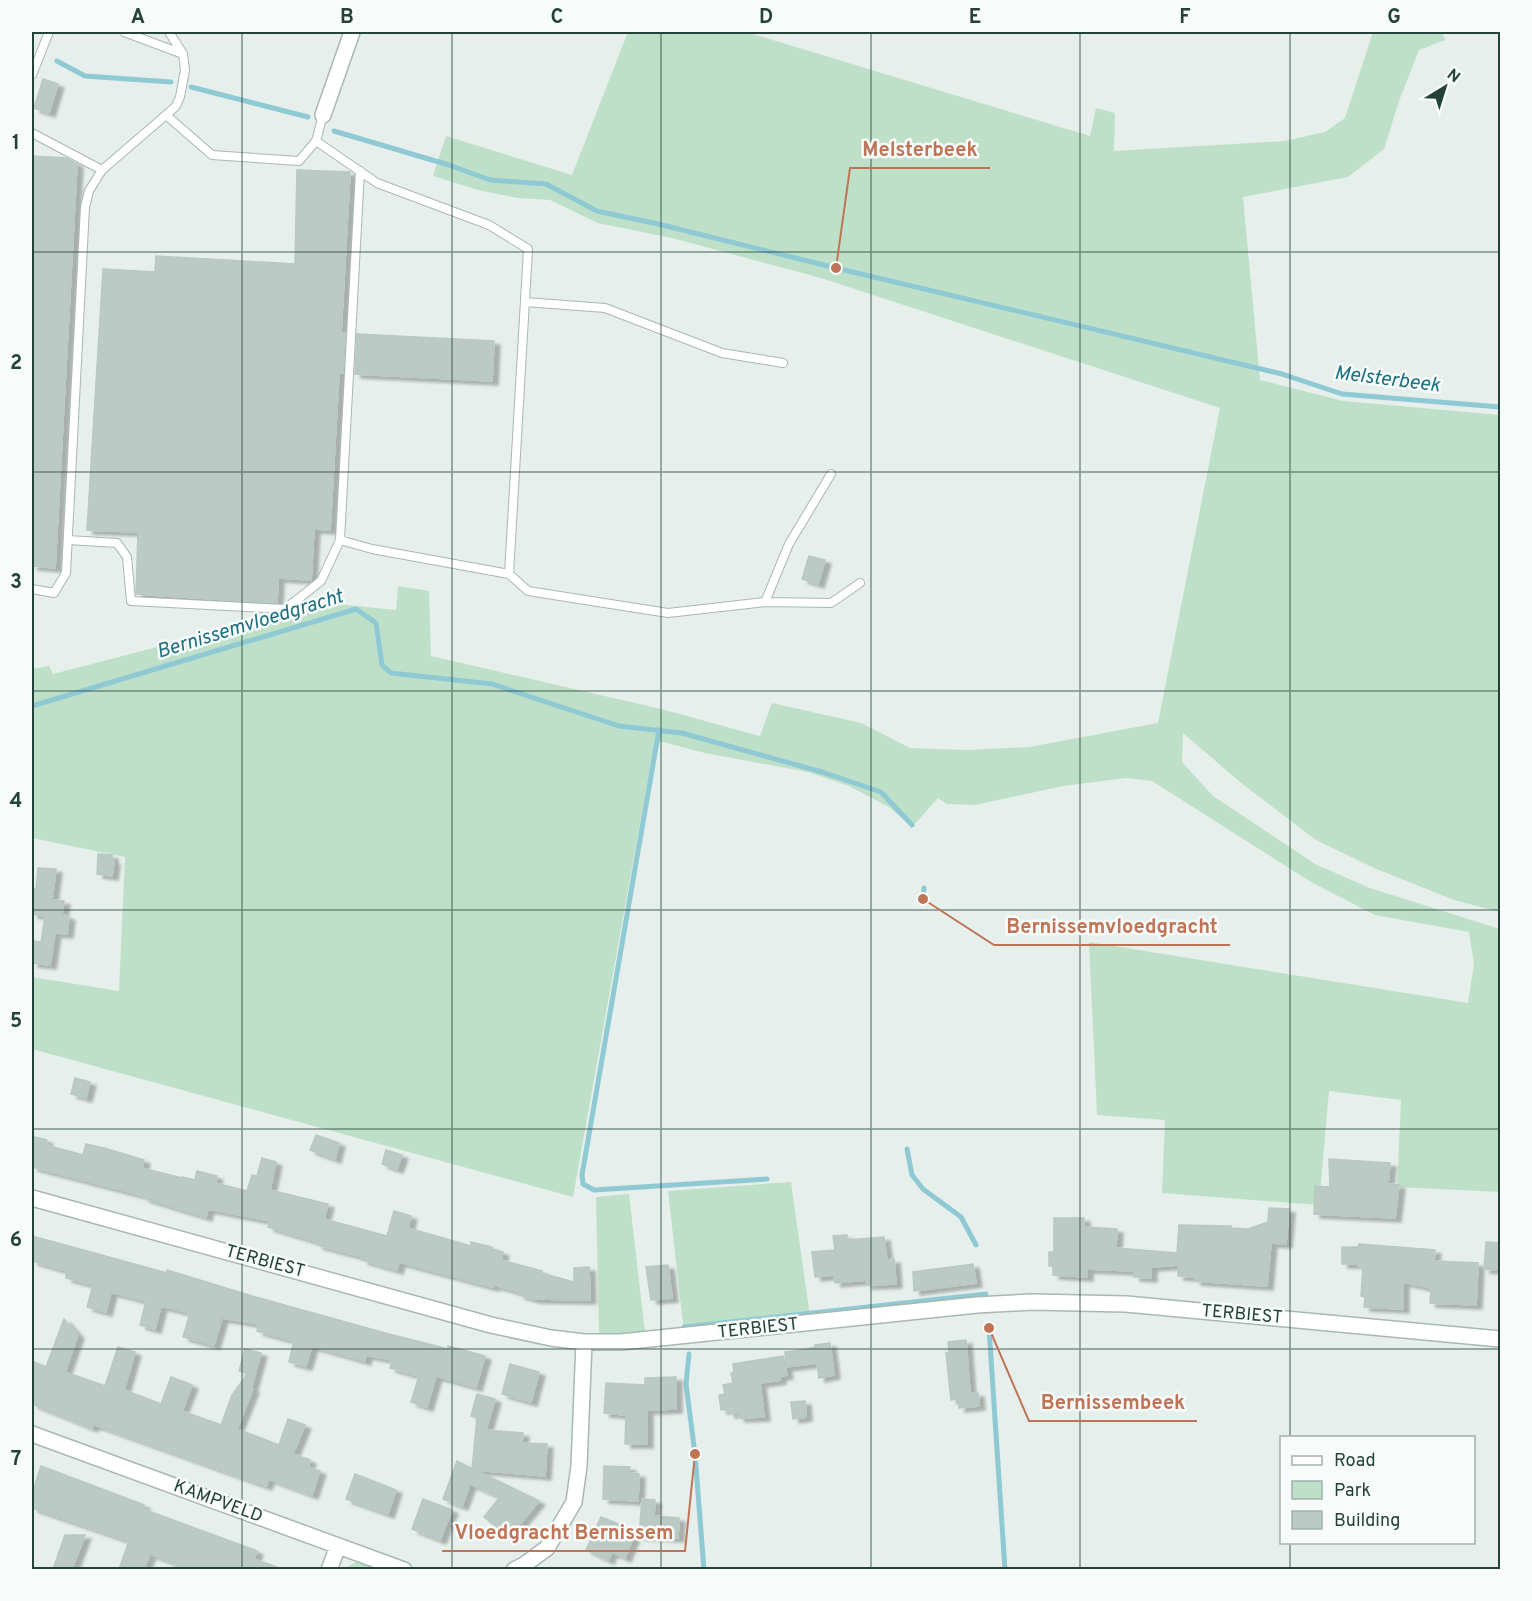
<svg xmlns="http://www.w3.org/2000/svg" width="1532" height="1601" font-family="Overpass,sans-serif">
<style>
.green{fill:#bfe0c8}
.lines{fill:none;stroke-linecap:round;stroke-linejoin:round}
.stream{stroke:#8ec9d4;stroke-width:5}
.building{fill:#bbcac4;stroke:#b8c9c2;stroke-width:1.5;filter:url(#shadow)}
.lane-casing{stroke:#a8b8b2;stroke-width:10}
.street-casing{stroke:#a8b8b2;stroke-width:18}
.lane{stroke:#fff;stroke-width:8}
.street{stroke:#fff;stroke-width:15}
.grid{fill:none;stroke:#24423a;stroke-width:1.5;stroke-opacity:0.55}
.labels{text-anchor:middle;dominant-baseline:central;stroke-width:5;stroke-linejoin:round;paint-order:stroke}
.street-label{font-size:18px;fill:#24423a;stroke:#f7fbf9}
.water-label{font-size:20px;font-style:italic;fill:#1c6f80;stroke:#f7fbf9}
.leader{fill:none;stroke:#c07456;stroke-width:2}
.callout-dot{fill:#c07456;stroke:#f7fbf9;stroke-width:2}
.callout-label{font-size:20px;text-anchor:middle;font-weight:bold;fill:#c07456;stroke:#f7fbf9;stroke-width:5;stroke-linejoin:round;paint-order:stroke}
.neatline{fill:none;stroke:#24423a;stroke-width:2}
.grid-label{font-size:20px;text-anchor:middle;font-weight:bold;fill:#24423a}
</style>
<defs>
<filter id="shadow"><feDropShadow dx="6" dy="4" stdDeviation="1.5" flood-color="#0004"/></filter>
</defs>
<rect width="100%" height="100%" fill="#e6efeb"/>
<path class="green" d="M628,32H746L1090,136L1096,108L1115,113L1114,151L1285,141L1325,132L1345,118L1373,32H1442L1445,40L1419,50L1399,101L1384,149L1348,177L1243,197L1260,380L1343,401L1500,415V912L1454,900L1374,868L1316,840L1240,782L1183,733L1182,762L1213,796L1315,864L1370,888L1500,929V1192L1397,1187L1401,1100L1329,1091L1319,1205L1162,1193L1165,1120L1097,1115L1089,942L1468,1003L1474,964L1469,932L1375,915L1311,882L1152,781L1126,778L1063,786L975,805L947,804L938,798L912,827L889,807L849,786L808,772L705,753L655,740L573,1197L32,1049V977L119,991L125,857L32,838V669L49,666L53,674L327,603L396,610L398,586L429,591L431,656L661,709L760,736L772,703L861,723L910,748L967,750L1029,747L1158,723L1220,408L821,278L672,238L598,223L550,200L518,198L478,190L433,176L446,136L572,175Z
M791,1182L810,1317L684,1332L668,1191Z
M629,1194L645,1333H599L596,1197Z
M356,1562H362L383,1570H342Z"/>
<g class="lines">
<path class="stream" d="M57,61L85,76L171,82
M191,87L308,117
M334,131L449,165L490,180L546,184L597,211L658,224L836,268L1282,374L1342,394L1500,407
M32,706L356,609L376,623L382,665L391,673L492,684L619,726L682,733L822,772L881,792L912,825
M659,730L582,1175L583,1184L594,1190L767,1179
M923,899L924,888
M907,1149L912,1175L923,1189L961,1217L976,1245
M684,1327L986,1294
M989,1328L1005,1570
M689,1354L686,1384L695,1454L704,1570"/>
</g>
<path class="building" d="M43,79L58,84L49,113L34,108Z
M32,156L66,158L77,164L55,568L32,566Z
M297,170L350,172L341,333H345L343,373H339L330,530L314,529L311,580L278,578L277,603L136,594L138,532L87,530L103,269L155,272L156,256L295,264Z
M357,334L494,341L492,381L355,374Z
M809,556L825,560L818,584L802,579Z
M98,854L112,855V861H114L112,876L97,874Z
M38,868L56,869L52,900L64,901L62,914L69,917L67,934L55,933L50,965L32,963V941L41,942L45,916L32,914L33,889H36Z
M75,1078L90,1082L86,1098L71,1094Z
M316,1135L339,1143L335,1159L310,1150Z
M35,1137L47,1140L46,1145L83,1155L86,1144L104,1148L144,1160L142,1168L182,1178V1177L195,1180L197,1171L217,1176L215,1183L247,1191L252,1175L257,1176L262,1158L276,1162L270,1190L328,1204L324,1219L387,1236L394,1211L411,1216L408,1228L471,1246V1242L492,1247V1249L503,1252L501,1260L542,1271L541,1273L574,1282V1268L589,1267L590,1300L534,1299L519,1295V1292L494,1285L493,1287L399,1262L397,1270L362,1260L363,1257L317,1245L318,1242L268,1227L270,1221L208,1209L206,1217L144,1198L145,1196L32,1167V1148Z
M386,1150L402,1155L397,1169L382,1164Z
M1329,1159L1390,1163L1388,1184L1399,1185L1395,1218L1314,1214L1315,1186L1330,1187Z
M1269,1208L1289,1209L1286,1244L1271,1243L1267,1286L1195,1281V1277L1178,1276V1265L1151,1267V1278L1134,1277V1271L1087,1269V1277L1053,1275V1266H1049V1252H1054V1218H1084V1227L1117,1229L1116,1248L1177,1253L1179,1225L1231,1226V1228L1248,1229L1268,1222Z
M847,1235V1240L884,1237L887,1260L894,1259L896,1284L866,1285V1280L835,1283L834,1275L815,1277L812,1252L835,1250L833,1236Z
M32,1236L167,1273V1270L252,1296L385,1333L448,1349V1346L485,1356L476,1387L436,1376L427,1407L411,1402L419,1376L390,1368L392,1360L366,1355L365,1361L312,1346L306,1366L289,1362L294,1341L257,1331L259,1324L222,1318L214,1345L183,1337L190,1313L161,1306L155,1329L140,1325L146,1301L111,1292L106,1312L87,1307L93,1285L66,1278L67,1271L32,1261Z
M1486,1242L1500,1243V1270L1484,1269Z
M1359,1244L1435,1250L1434,1261L1478,1263L1476,1305L1430,1303L1431,1288L1403,1282V1309L1364,1307L1365,1297L1361,1296L1363,1267L1358,1266V1264H1342V1247H1358Z
M973,1264L976,1283L914,1291L913,1272Z
M668,1265L672,1298L651,1300L646,1267Z
M64,1319L78,1335L65,1372L105,1386L118,1347L135,1352L124,1390L161,1404L171,1377L192,1385L182,1411L221,1425L232,1395L248,1373L239,1371L245,1349L261,1353L251,1389H253L237,1429L279,1445L288,1419L305,1425L293,1454L310,1460L308,1467L320,1471L312,1495L269,1479L266,1486L93,1424L92,1428L32,1404V1361L46,1367Z
M966,1340L970,1393H978L979,1406L959,1408V1399L951,1400L946,1353H949L948,1342Z
M830,1343L834,1375L819,1378L817,1363L786,1367L785,1352L808,1349L815,1347V1345Z
M783,1356L787,1375L780,1376V1380L760,1383L764,1417L739,1418L737,1413L729,1414L728,1409L721,1410L719,1395L725,1394L723,1385L733,1383L731,1373H734L733,1364Z
M510,1364L539,1372L531,1402L502,1394Z
M676,1377V1409L647,1410V1444H625L626,1415L604,1413L606,1383L645,1385V1378Z
M477,1394L495,1399L486,1430L523,1433L522,1443L547,1444L545,1476L475,1470L539,1501L509,1537L484,1517L500,1497L470,1484L462,1506L443,1499L457,1461L472,1469L477,1418L471,1416Z
M805,1401L806,1417L793,1419L791,1402Z
M41,1466L144,1505L143,1509L257,1551L254,1559L279,1568L278,1569H175L177,1564L150,1554L144,1569H119L129,1541L32,1508V1494Z
M604,1466L630,1467L629,1473L639,1474L638,1501L603,1499Z
M355,1474L396,1490L388,1514L346,1499Z
M423,1499L452,1510L440,1540L412,1529Z
M642,1499L655,1500L654,1516L679,1518L678,1538L639,1536Z
M601,1517L636,1531L625,1558L612,1552L608,1560L586,1550Z
M65,1535H85L72,1569H53Z"/>
<g class="lines">
<g class="lane-casing">
<path id="lane" d="M124,32L183,54
M169,32L183,54L185,70L180,97L176,106L166,115L212,155L299,161L316,141L323,115
M32,75L49,32
M32,133L102,170L166,115
M316,141L377,183L489,225L528,249L509,574L528,591L668,613L765,602L831,603L860,583
M525,302L605,308L722,353L783,363
M68,540L117,543L127,557L131,601L285,609L321,581L340,540L360,171
M340,540L372,549L509,574
M32,589L54,593L66,573L85,207L89,191L102,170
M765,602L789,544L831,474"/>
</g>
<g class="street-casing">
<path id="street" d="M323,115L352,32
M32,1198L491,1325L551,1338L584,1342H621L977,1305L1032,1302L1126,1304L1500,1339
M32,1434L404,1570
M329,1570L338,1546
M514,1570L524,1565L547,1548L574,1502L579,1466L584,1342"/>
</g>
<use href="#lane" class="lane"/>
<use href="#street" class="street"/>
</g>
<path class="grid" d="M242,32V1570M452,32V1570M661,32V1570M871,32V1570M1080,32V1570M1290,32V1438M32,252H1500M32,472H1500M32,691H1500M32,910H1500M32,1129H1500M32,1349H1500M1290,1542V1570"/>
<g class="labels">
<g class="street-label">
<text transform="translate(265 1262) rotate(15)">TERBIEST</text>
<text transform="translate(1242 1315) rotate(5)">TERBIEST</text>
<text transform="translate(758 1329) rotate(-6)">TERBIEST</text>
<text transform="translate(218 1502) rotate(20)">KAMPVELD</text>
</g>
<g class="water-label">
<text transform="translate(1387 380) rotate(7)">Melsterbeek</text>
<text transform="translate(250 625) rotate(-17)">Bernissemvloedgracht</text>
</g>
</g>
<path class="leader" d="M836 268L850 168H990M923 899L994 945H1230M989 1328L1029 1421H1197M695 1454L685 1551H442"/>
<g class="callout-dot">
<circle cx="836" cy="268" r="6"/>
<circle cx="923" cy="899" r="6"/>
<circle cx="989" cy="1328" r="6"/>
<circle cx="695" cy="1454" r="6"/>
</g>
<g class="callout-label">
<text x="920" y="156">Melsterbeek</text>
<text x="1112" y="933">Bernissemvloedgracht</text>
<text x="1113" y="1409">Bernissembeek</text>
<text x="564" y="1539">Vloedgracht Bernissem</text>
</g>
<rect width="1532" height="1601" fill="none" stroke="#f7fbf9" stroke-width="66"/>
<rect x="1280" y="1436" width="195" height="108" fill="#f7fbf9" stroke="#a3b1ad" stroke-width="1.5"/>
<rect x="1292" y="1456" width="30" height="9" fill="#ffffff" stroke="#a3b1ad" stroke-width="1.5"/>
<text x="1334" y="1466" font-size="18" fill="#24423a">Road</text>
<rect x="1292" y="1481" width="30" height="18" fill="#bfe0c8" stroke="#a3b1ad" stroke-width="1.5"/>
<text x="1334" y="1496" font-size="18" fill="#24423a">Park</text>
<rect x="1292" y="1511" width="30" height="18" fill="#bbcac4" stroke="#a3b1ad" stroke-width="1.5"/>
<text x="1334" y="1526" font-size="18" fill="#24423a">Building</text>
<g transform="translate(1445 87) rotate(38)" stroke="#f7fbf9" stroke-width="4.5" paint-order="stroke">
<path d="M0-4.5L10 22L0 15L-10 22Z" fill="#24423a"/>
<text y="-9" font-size="16" font-weight="bold" text-anchor="middle" fill="#24423a">N</text>
</g>
<rect x="33" y="33" width="1466" height="1535" class="neatline"/>
<g class="grid-label">
<text x="138" y="23">A</text>
<text x="347" y="23">B</text>
<text x="557" y="23">C</text>
<text x="766" y="23">D</text>
<text x="975" y="23">E</text>
<text x="1185" y="23">F</text>
<text x="1394" y="23">G</text>
<text x="16" y="149">1</text>
<text x="16" y="369">2</text>
<text x="16" y="588">3</text>
<text x="16" y="807">4</text>
<text x="16" y="1027">5</text>
<text x="16" y="1246">6</text>
<text x="16" y="1465">7</text>
</g>
</svg>
